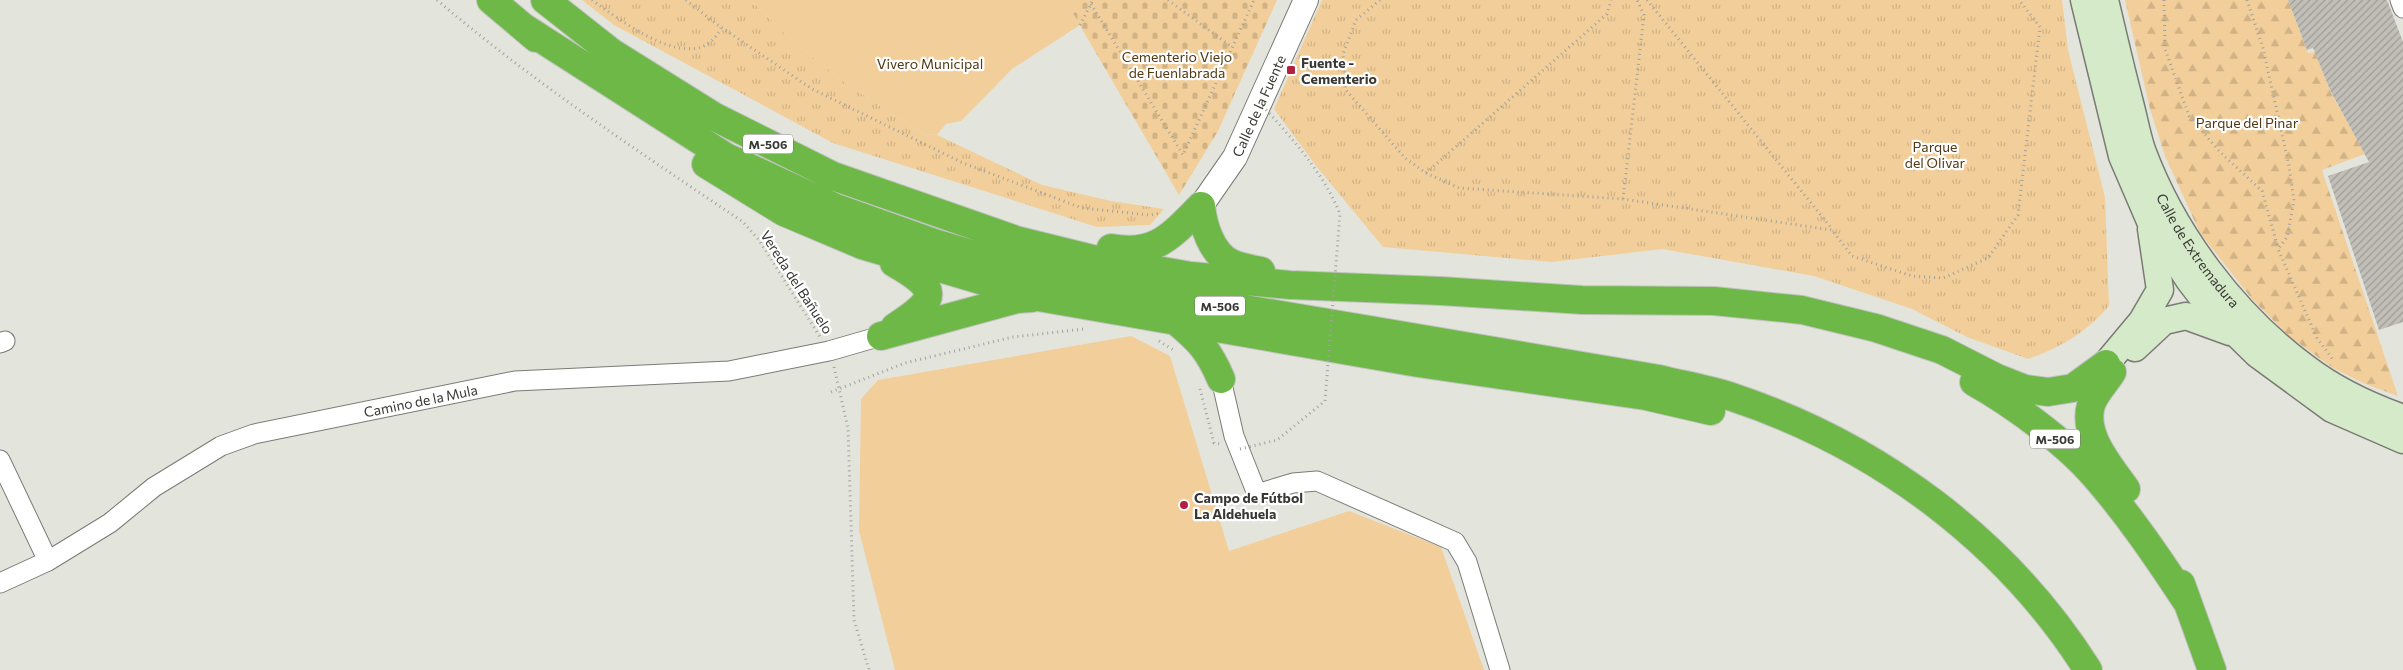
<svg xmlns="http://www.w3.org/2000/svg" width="2403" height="670" font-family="Commissioner,sans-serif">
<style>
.grass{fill:url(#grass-tufts)}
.forest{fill:url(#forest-firs)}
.cemetery{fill:url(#cemetery-stones)}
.garden{fill:#f2ce9a}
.building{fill:url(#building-hatch)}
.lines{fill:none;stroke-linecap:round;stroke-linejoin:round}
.minor-casing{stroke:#7a7b74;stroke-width:21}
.tertiary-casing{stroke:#7a7b74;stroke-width:26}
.secondary-casing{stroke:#7a7b74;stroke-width:29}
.motorway-casing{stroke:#c3c3c2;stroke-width:30}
.path{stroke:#a1a29c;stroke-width:3;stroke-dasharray:1 4;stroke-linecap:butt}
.minor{stroke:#fff;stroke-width:19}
.tertiary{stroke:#fff;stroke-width:24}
.secondary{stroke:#d4eac8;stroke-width:26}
.motorway{stroke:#6eb848;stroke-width:28}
.path-bridge{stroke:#a1a29c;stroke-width:3;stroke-dasharray:1 4;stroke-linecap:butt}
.poi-dot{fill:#b22040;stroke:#fff;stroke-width:2}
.labels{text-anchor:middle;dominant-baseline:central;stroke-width:4.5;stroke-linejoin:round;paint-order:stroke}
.shield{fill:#fff;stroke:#747472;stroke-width:1}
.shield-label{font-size:12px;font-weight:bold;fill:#383835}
.park-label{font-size:14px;fill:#513913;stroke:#fff}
.poi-label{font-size:14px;font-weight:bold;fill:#383835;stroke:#fff;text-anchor:start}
.street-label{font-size:14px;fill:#383835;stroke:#fff}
</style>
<defs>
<pattern id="grass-tufts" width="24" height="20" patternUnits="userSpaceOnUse" patternTransform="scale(1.25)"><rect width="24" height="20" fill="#f2ce9a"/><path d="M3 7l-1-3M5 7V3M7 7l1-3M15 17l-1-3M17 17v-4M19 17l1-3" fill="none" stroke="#d0b285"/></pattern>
<pattern id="forest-firs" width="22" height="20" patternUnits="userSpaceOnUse" patternTransform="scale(1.25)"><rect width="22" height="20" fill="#f2ce9a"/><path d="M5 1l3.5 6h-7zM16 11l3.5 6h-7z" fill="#d0b285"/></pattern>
<pattern id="cemetery-stones" width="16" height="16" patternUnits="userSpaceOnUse" patternTransform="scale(1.25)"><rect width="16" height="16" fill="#f2ce9a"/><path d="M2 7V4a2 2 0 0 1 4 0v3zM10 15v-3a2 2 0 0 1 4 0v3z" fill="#d0b285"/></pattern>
<pattern id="building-hatch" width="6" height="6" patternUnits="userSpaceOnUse" patternTransform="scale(1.25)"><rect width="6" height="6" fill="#c1bfb7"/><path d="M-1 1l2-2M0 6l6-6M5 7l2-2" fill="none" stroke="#9e9c96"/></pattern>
</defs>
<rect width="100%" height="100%" fill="#e3e5dd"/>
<path class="grass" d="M582,0H751L792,41L844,82L923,134L937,135L1042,185L1111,201L1164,209L1150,225L1097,227L833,143L614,25Z
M1322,0H2062L2068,50L2105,197L2109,306C2087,332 2060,348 2028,359L1967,337L1912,309L1814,276L1662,249L1552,262L1383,247L1317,167L1274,109Z"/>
<path class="forest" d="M2125,0H2288L2308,53L2315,52L2330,91L2365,154L2322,170L2398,396L2365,384L2333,368L2290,337L2252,299L2200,233L2165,156L2150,109Z"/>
<path class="cemetery" d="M1065,0H1277L1218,131L1179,195Z"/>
<path class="garden" d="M751,0H1065L1080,25L1012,69L961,121L946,124L937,135L923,134L844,82L792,41Z
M1131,336L1170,356L1229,551L1349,511L1441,547L1484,670H895L859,531L861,399L878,380Z"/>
<path class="building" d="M2288,0H2387L2403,42V322L2379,330L2328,176L2369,162L2330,90L2313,48L2307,50Z"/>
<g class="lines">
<g class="minor-casing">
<g id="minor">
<path d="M2400,0L2403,8"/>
<path d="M0,343L5,341"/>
<path d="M1221,379L1234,436L1257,494L1293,483L1317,481L1455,542L1467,562L1500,670"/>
<path d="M0,460L48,561"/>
<path id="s1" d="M0,583L48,561L110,523L154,487L221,446L254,434L515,381L729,371L829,351L881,336"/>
</g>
</g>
<g class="tertiary-casing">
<g id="tertiary">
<path id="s2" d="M1201,206L1235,157L1306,0"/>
</g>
</g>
<g class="secondary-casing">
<g id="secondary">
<path d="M2084,0L2122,156L2150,221L2189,280L2212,310L2257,354L2332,409L2403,440"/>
<path id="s3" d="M2105,0C2113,34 2121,69 2130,103C2134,118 2137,135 2142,150C2173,234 2234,315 2306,368C2335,390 2369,406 2403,418"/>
<path d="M2135,348L2164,321L2186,316L2230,332"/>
<path d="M2106,364L2142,321L2160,290L2151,229"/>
</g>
</g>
<g class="motorway-casing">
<path id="motorway" d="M491,0L536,38
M545,0L611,52L715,117L833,176L1016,240L1093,259L1191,276L1290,285L1441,291L1582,300L1714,301L1802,310L1876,328L1942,350L1997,378L2025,389L2048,392L2073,388L2106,364
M523,27L726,157L836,208L934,243L1011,266L1097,284L1659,379C1683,385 1708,389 1732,397C1877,445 2006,540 2088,670
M706,164L784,212L862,245L1038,297L1418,363L1646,396L1711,411
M1201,206C1203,225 1211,253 1231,263C1240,267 1251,269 1261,271
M1111,248C1156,256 1171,236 1201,206
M894,263C939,289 940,298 895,327
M1177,322C1200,341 1209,351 1221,379
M881,336L1017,299L1032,298
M2112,372C2106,382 2094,394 2091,405C2082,435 2110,466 2126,489
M1974,382C2013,404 2065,442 2094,475C2129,515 2158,558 2187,602
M2181,584L2212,670"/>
</g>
<path class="path" d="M437,0C533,82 638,151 743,222L759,240L820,337
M592,0C622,21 696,80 721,28
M686,0L715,23L812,89L963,163L1082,208L1150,215L1161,213
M1168,0L1232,47
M1380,0L1356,20L1343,54L1345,89L1405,158L1426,173L1459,188L1623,199L1832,230L1852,256L1912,276L1943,278L1988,258L2018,215L2040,27L2019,0
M1647,0L1832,229
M2164,0L2165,49L2189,116L2220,152L2262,191L2278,248
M2247,0L2263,48L2289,166L2294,201L2287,237L2278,249L2317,338L2334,361
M1091,4L1183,155L1254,0
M1080,25L1093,0
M1426,173L1607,14L1611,0
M1623,199L1644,15L1637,0
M1159,341L1175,351
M834,367L848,428L854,620L869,670
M1200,389L1214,443L1220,444
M831,392L905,363L1013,337L1084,329"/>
<use href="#minor" class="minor"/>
<use href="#tertiary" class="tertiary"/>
<use href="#secondary" class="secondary"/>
<use href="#motorway" class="motorway"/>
<path class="path-bridge" d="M1240,449L1277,440L1325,401L1340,214C1323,172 1291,137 1260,103"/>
</g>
<g class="poi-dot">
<rect x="1286" y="65" width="10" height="10" rx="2.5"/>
<circle cx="1184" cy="505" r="5"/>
</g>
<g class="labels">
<g class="shield">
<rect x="743" y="134.5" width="50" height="19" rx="4"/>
<rect x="1195" y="296.5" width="50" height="19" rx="4"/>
<rect x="2030" y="429.5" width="50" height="19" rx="4"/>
</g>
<g class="shield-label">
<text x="768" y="144">M-506</text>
<text x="1220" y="306">M-506</text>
<text x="2055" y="439">M-506</text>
</g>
<g class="park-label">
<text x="1177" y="56">Cementerio Viejo<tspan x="1177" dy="16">de Fuenlabrada</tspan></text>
<text x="930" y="63">Vivero Municipal</text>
<text x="2247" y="122">Parque del Pinar</text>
<text x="1935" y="146">Parque<tspan x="1935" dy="16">del Olivar</tspan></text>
</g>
<g class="poi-label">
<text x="1301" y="62">Fuente -<tspan x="1301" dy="16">Cementerio</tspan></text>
<text x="1194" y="497">Campo de Fútbol<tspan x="1194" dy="16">La Aldehuela</tspan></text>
</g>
<g class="street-label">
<text stroke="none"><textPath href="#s2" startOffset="116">Calle de la Fuente</textPath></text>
<text stroke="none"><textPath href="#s3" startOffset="270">Calle de Extremadura</textPath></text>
<text transform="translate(797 282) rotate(57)">Vereda del Bañuelo</text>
<text stroke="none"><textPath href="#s1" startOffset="466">Camino de la Mula</textPath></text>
</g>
</g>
</svg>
